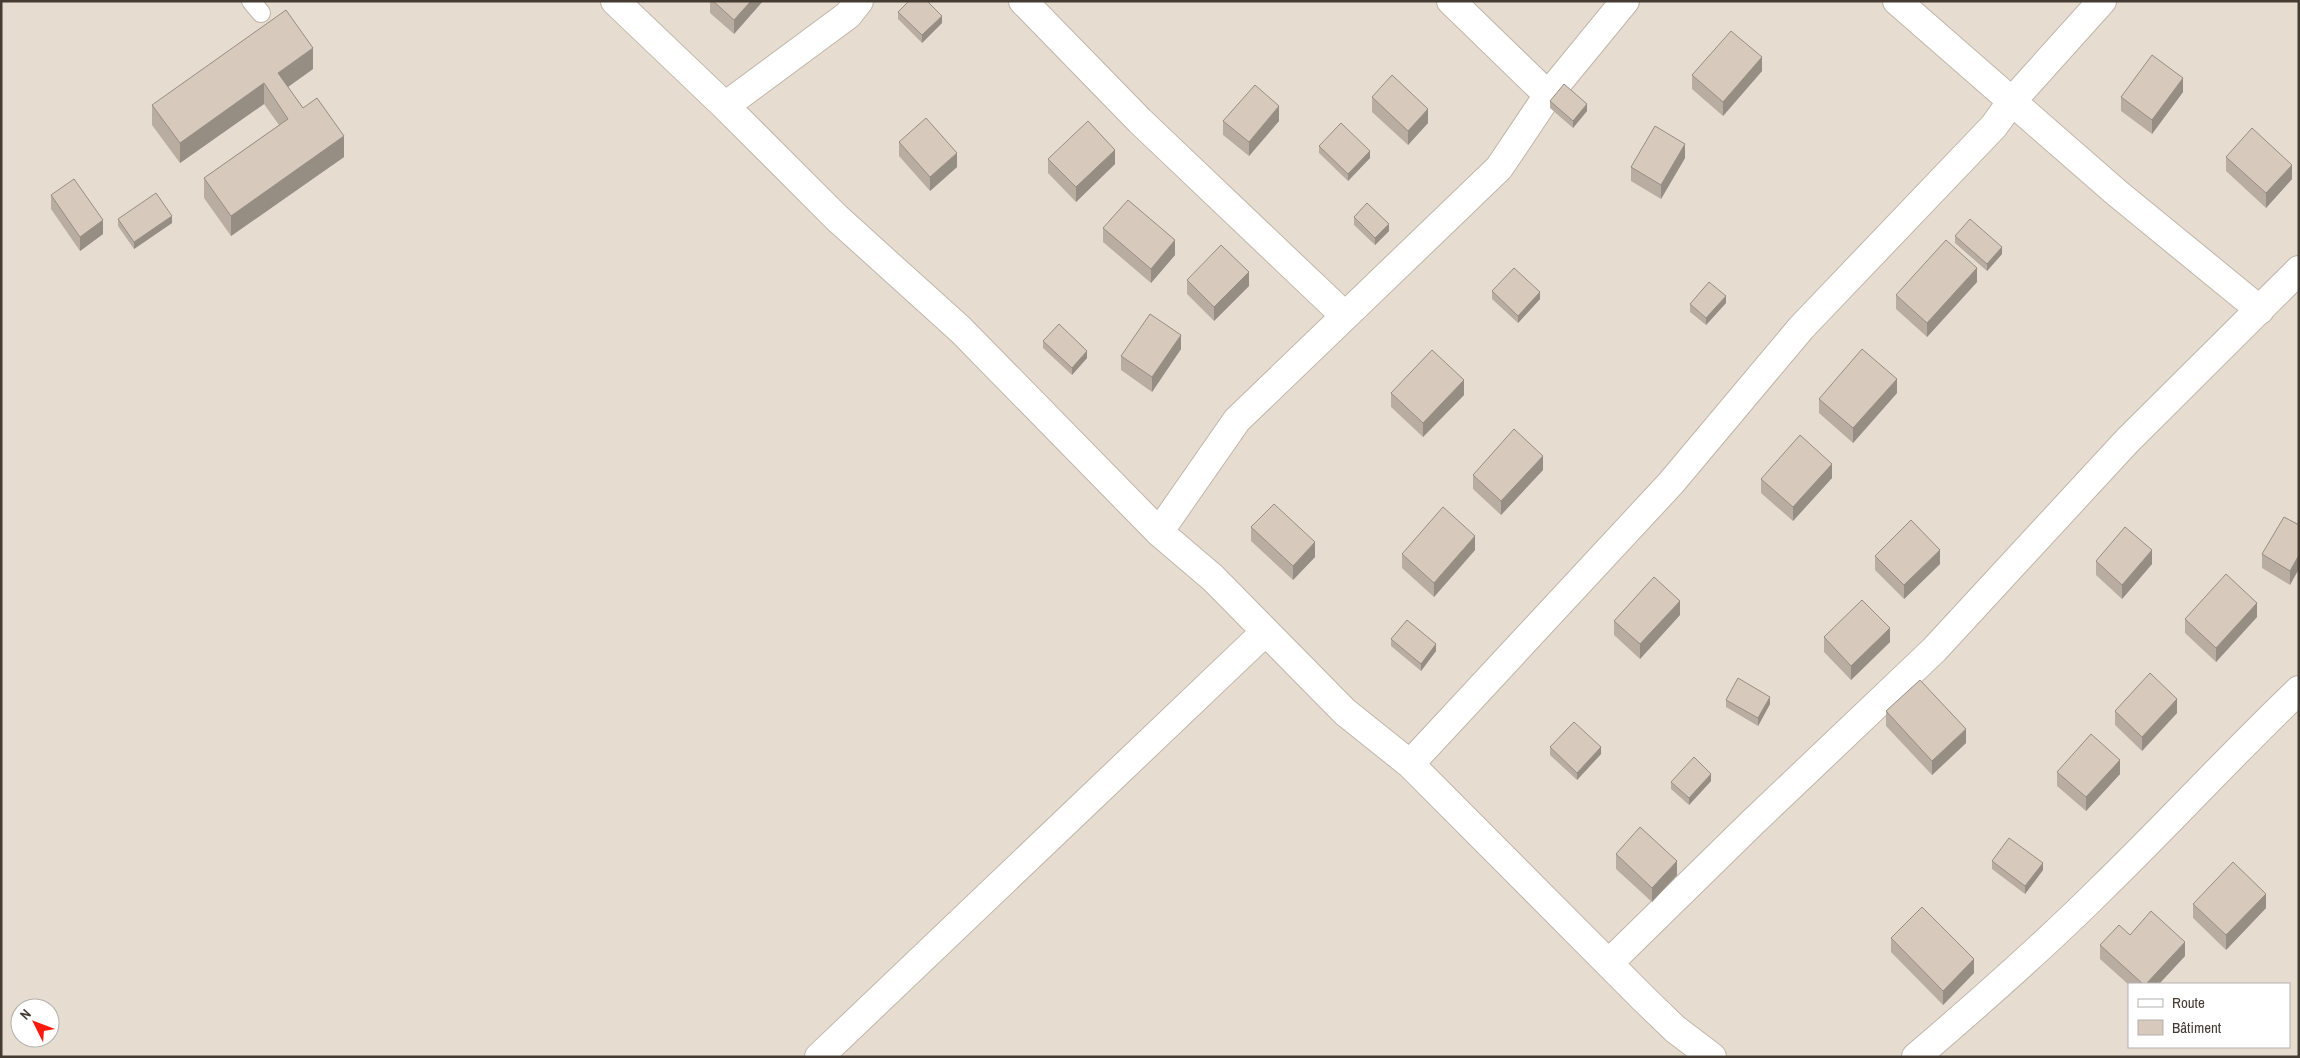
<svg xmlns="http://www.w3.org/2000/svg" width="2300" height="1058" font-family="'Archivo Narrow',sans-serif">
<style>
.residential{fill:#e6ddd0;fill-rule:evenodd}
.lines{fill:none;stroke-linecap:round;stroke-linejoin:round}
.service-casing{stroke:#c0b5a8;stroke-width:20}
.minor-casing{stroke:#c0b5a8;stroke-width:30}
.service{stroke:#fff;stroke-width:18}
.minor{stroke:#fff;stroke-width:28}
.wall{fill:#b9ada1}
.shaded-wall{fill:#968d83}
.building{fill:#d7c9bb;stroke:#968d83}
</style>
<rect width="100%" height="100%" fill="#f2ece3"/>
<path class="residential" d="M1,1H2299V1057H1ZM2129,984H2289V1047H2129ZM20,1008H50V1038H20Z"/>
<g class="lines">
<g class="service-casing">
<path id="service" d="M251,1L261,13"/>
</g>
<g class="minor-casing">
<path id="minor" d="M615,1L725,106L837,218L961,330L1159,532L1213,578L1345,712L1410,764L1644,999L1675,1029L1712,1057
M1023,1L1140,121L1344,315
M1451,1L1548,95
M1897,1L2117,193L2260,310
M725,106L848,15L859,1
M1159,532L1237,420L1499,168L1548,95L1625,1
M1410,764L1671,483L1801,328L1994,126L2012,101L2102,1
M1609,963L1752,823L1934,650L2127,441L2299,270
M819,1057L1265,632
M1916,1057C1979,1003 2042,948 2101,889C2168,824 2231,755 2299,690"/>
</g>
<use href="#service" class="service"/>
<use href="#minor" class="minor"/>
</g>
<path class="wall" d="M710,1H763L734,34L710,13Z
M898,12L942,23L922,43L898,19Z
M313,69L288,87L303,108L344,157L231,236L204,198V178L279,125L264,104L180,163L152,125V105Z
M1762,71L1723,116L1692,89V75Z
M2183,92L2152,134L2121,111V97Z
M1372,97L1428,123L1408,145L1372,112Z
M1550,101L1587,111L1573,128L1550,108Z
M1223,121H1279L1249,156L1223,135Z
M899,142L957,167L930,191L899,156Z
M1319,146L1370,158L1348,181L1319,153Z
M2226,157L2292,179L2266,208L2226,171Z
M1685,158L1661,199L1631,181V167Z
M1048,159L1115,164L1076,202L1048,173Z
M51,195L103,234L80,251L51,209Z
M1354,217L1389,231L1375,245L1354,225Z
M118,219L172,223L134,249L118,226Z
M1103,228L1175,255L1151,283L1103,242Z
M1955,236L2002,254L1987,271L1955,243Z
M1187,280L1249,286L1214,321L1187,294Z
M1977,282L1927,337L1896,309V295Z
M1492,291L1540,299L1518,323L1492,299Z
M1726,303L1706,325L1690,312V304Z
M1043,341L1087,358L1072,375L1043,348Z
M1181,349L1152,392L1121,370V356Z
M1391,393L1464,395L1423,437L1391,407Z
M1897,393L1853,443L1819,413V399Z
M1543,470L1501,515L1473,489V475Z
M1832,478L1793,521L1761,493V479Z
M2299,525L2290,585L2262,568V554Z
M1251,527L1315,557L1293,580L1251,541Z
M1475,550L1434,597L1402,568V554Z
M1875,556L1940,564L1904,599L1875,570Z
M2096,561L2152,564L2122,599L2096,575Z
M1680,615L1640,659L1614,635V621Z
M2257,617L2216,662L2185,633V619Z
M1824,637L1890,642L1851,680L1824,652Z
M1391,639L1436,651L1421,671L1391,646Z
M1726,700L1770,704L1758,726L1726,707Z
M1886,711L1966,743L1932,775L1886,726Z
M2115,711L2177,713L2142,751L2115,725Z
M1550,747L1601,754L1577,780L1550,755Z
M2057,772L2120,774L2086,811L2057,786Z
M1711,781L1689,805L1671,789V782Z
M1616,854L1677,875L1652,902L1616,869Z
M1992,861L2043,870L2025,894L1992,869Z
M2193,904L2266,908L2226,950L2193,918Z
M2130,935L2185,956L2159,984H2129V985L2100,959V945Z
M1891,938L1974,973L1943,1005L1891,952Z"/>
<path class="shaded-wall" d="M751,1H763L734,34V20Z
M942,16V23L922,43V35Z
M313,48V69L278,94V73Z
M1762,57V71L1723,116V102Z
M2183,78V92L2152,134V120Z
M264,83V104L180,163V143Z
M1587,104V111L1573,128V121Z
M1279,106V121L1249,156V142Z
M1428,109V123L1408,145V131Z
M344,136V157L231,236V216Z
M1685,144V158L1661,199V185Z
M1115,150V164L1076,202V187Z
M1370,151V158L1348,181V174Z
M957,153V167L930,191V177Z
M2292,165V179L2266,208V193Z
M172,216V223L134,249V242Z
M103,220V234L80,251V237Z
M1389,224V231L1375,245V238Z
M1175,240V255L1151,283V269Z
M2002,247V254L1987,271V264Z
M1977,268V282L1927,337V323Z
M1249,272V286L1214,321V307Z
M1540,292V299L1518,323V316Z
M1726,296V303L1706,325V318Z
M1181,335V349L1152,392V377Z
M1087,351V358L1072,375V368Z
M1897,379V393L1853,443V428Z
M1464,380V395L1423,437V423Z
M1543,456V470L1501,515V501Z
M1832,464V478L1793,521V507Z
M1475,536V550L1434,597V583Z
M1315,542V557L1293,580V566Z
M1940,550V564L1904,599V585Z
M2152,550V564L2122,599V585Z
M2299,555V569L2290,585V571Z
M1680,601V615L1640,659V644Z
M2257,603V617L2216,662V648Z
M1890,628V642L1851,680V666Z
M1436,644V651L1421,671V664Z
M1770,697V704L1758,726V718Z
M2177,699V713L2142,751V737Z
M1966,729V743L1932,775V761Z
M1601,747V754L1577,780V773Z
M2120,760V774L2086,811V797Z
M1711,774V781L1689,805V798Z
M1677,861V875L1652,902V888Z
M2043,863V870L2025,894V886Z
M2266,894V908L2226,950V935Z
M2185,942V956L2159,984H2146Z
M1974,959V973L1943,1005V991Z"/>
<path class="building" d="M713,1H751L734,20Z
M909,1H927L942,16L922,35L898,12Z
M286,10L313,48L278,73L303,108L317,98L344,136L231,216L204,178L288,119L264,83L180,143L152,105Z
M1731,31L1762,57L1723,102L1692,75Z
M2152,55L2183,78L2152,120L2121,97Z
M1392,75L1428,109L1408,131L1372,97Z
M1564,84L1587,104L1573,121L1550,101Z
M1255,85L1279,106L1249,142L1223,121Z
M926,118L957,153L930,177L899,142Z
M1088,121L1115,150L1076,187L1048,159Z
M1341,123L1370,151L1348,174L1319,146Z
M1655,126L1685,144L1661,185L1631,167Z
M2252,128L2292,165L2266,193L2226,157Z
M74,179L103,220L80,237L51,195Z
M156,193L172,216L134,242L118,219Z
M1128,200L1175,240L1151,269L1103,228Z
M1367,203L1389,224L1375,238L1354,217Z
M1970,219L2002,247L1987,264L1955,236Z
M1946,240L1977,268L1927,323L1896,295Z
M1221,245L1249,272L1214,307L1187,280Z
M1514,268L1540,292L1518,316L1492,291Z
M1709,282L1726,296L1706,318L1690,304Z
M1150,314L1181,335L1152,377L1121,356Z
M1059,324L1087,351L1072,368L1043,341Z
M1862,349L1897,379L1853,428L1819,399Z
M1432,350L1464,380L1423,423L1391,393Z
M1514,429L1543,456L1501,501L1473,475Z
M1800,435L1832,464L1793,507L1761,479Z
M1274,504L1315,542L1293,566L1251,527Z
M1443,507L1475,536L1434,583L1402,554Z
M2284,517L2299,525V555L2290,571L2262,554Z
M1911,520L1940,550L1904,585L1875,556Z
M2125,527L2152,550L2122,585L2096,561Z
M2226,574L2257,603L2216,648L2185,619Z
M1654,577L1680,601L1640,644L1614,621Z
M1862,600L1890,628L1851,666L1824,637Z
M1407,620L1436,644L1421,664L1391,639Z
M2150,673L2177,699L2142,737L2115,711Z
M1738,678L1770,697L1758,718L1726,700Z
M1920,680L1966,729L1932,761L1886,711Z
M1574,722L1601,747L1577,773L1550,747Z
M2091,734L2120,760L2086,797L2057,772Z
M1694,757L1711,774L1689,798L1671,782Z
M1640,827L1677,861L1652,888L1616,854Z
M2009,838L2043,863L2025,886L1992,861Z
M2233,862L2266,894L2226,935L2193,904Z
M1922,907L1974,959L1943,991L1891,938Z
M2151,911L2185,942L2146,984H2143L2100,945L2119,925L2130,935Z"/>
<rect width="2300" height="1058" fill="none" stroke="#443b33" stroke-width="5"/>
<rect x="2128" y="983" width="162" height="65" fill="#ffffff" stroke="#b4b1ad"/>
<rect x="2138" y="999" width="25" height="8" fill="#ffffff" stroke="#b4b1ad"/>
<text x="2172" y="1008" font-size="15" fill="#443b33">Route</text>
<rect x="2138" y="1020" width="25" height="15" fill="#d7c9bb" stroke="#b4b1ad"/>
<text x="2172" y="1033" font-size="15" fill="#443b33">Bâtiment</text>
<g transform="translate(35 1023) rotate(312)"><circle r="24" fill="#ffffff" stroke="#b4b1ad"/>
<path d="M0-4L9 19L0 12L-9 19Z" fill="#ff180c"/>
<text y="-8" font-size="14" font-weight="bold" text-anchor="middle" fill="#443b33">N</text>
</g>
</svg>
